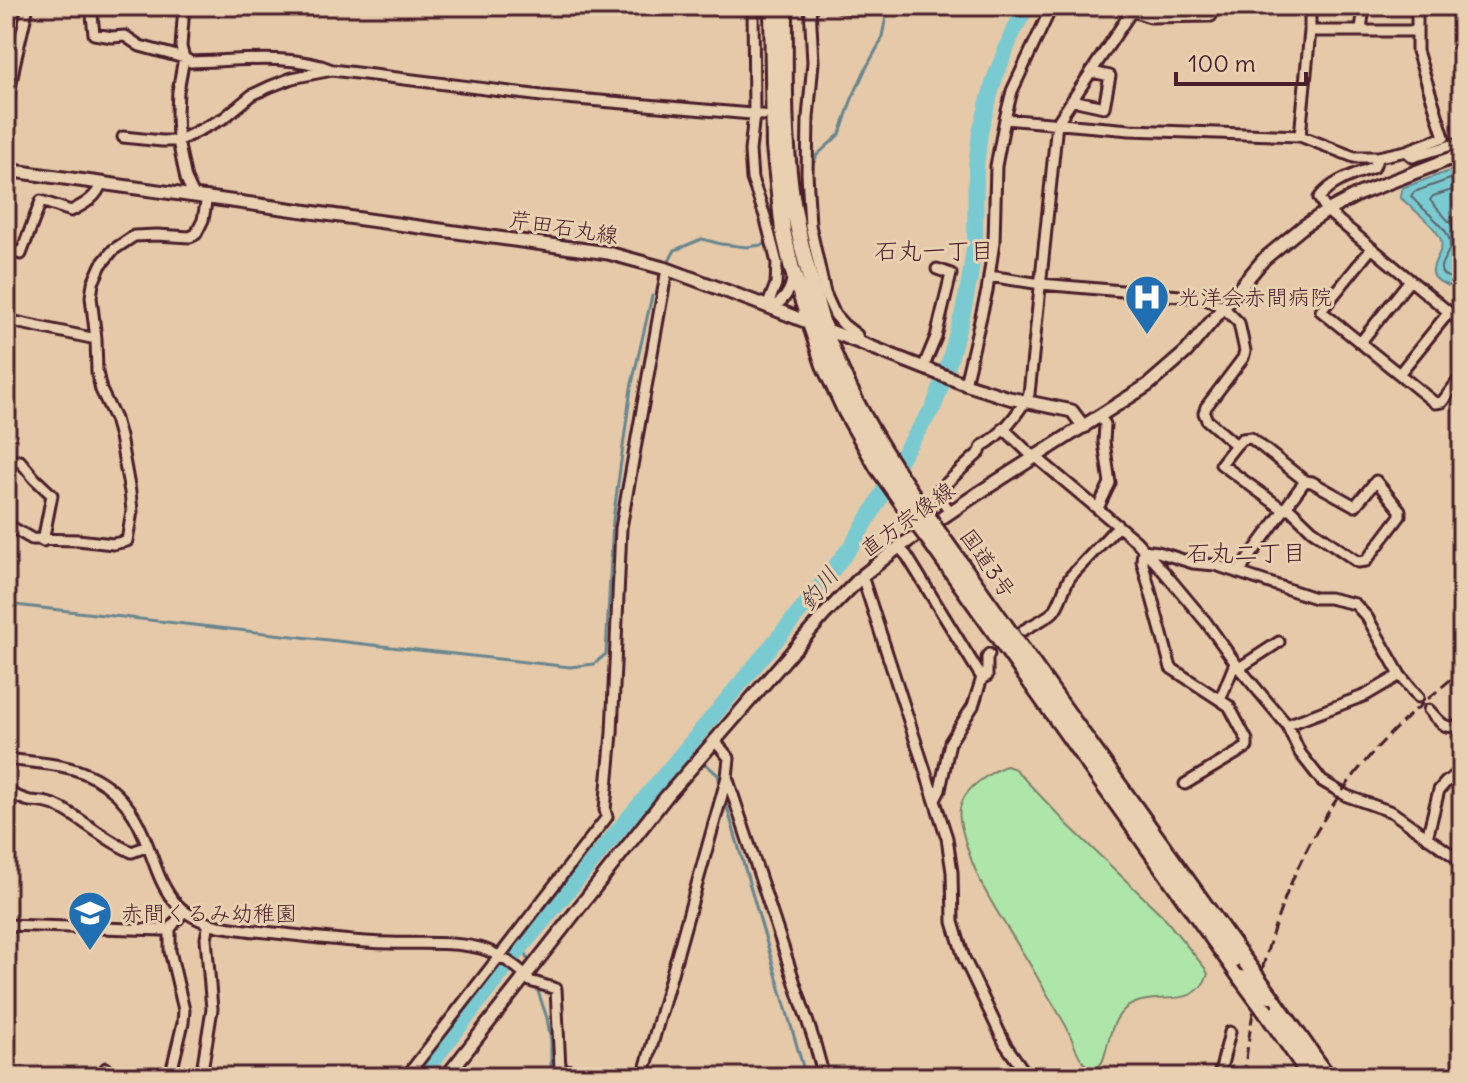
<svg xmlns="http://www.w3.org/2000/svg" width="1468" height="1083" font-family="Delius,'Klee One',sans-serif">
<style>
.green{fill:#aee6aa;stroke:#7c826a;stroke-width:2}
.water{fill:#7acbd1;stroke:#67868f;stroke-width:2}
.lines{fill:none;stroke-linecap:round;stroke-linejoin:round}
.shore{stroke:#5d646d;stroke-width:2}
.stream{stroke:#67868f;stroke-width:3}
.river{stroke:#7acbd1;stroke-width:16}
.minor-casing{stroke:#4a1f2b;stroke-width:15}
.major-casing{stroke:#4a1f2b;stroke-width:17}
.highway-casing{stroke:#4a1f2b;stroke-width:20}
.minor{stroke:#e8d0b0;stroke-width:9}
.major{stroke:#e8d0b0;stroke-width:11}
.highway{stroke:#e8d0b0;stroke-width:14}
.rail{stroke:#4a1f2b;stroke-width:3;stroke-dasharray:12 6;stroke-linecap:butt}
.highway-bridge-casing{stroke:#4a1f2b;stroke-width:20;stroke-linecap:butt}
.highway-bridge{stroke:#e8d0b0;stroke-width:14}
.labels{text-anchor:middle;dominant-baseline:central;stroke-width:6;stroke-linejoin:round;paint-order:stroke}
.street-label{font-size:22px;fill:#4a1f2b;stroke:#e8d0b0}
.poi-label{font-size:22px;fill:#4a1f2b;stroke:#e8d0b0;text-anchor:start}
.neighbourhood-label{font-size:24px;fill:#4a1f2b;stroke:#e8d0b0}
.water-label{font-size:24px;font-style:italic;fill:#513944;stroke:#e8d0b0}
</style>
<rect width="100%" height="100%" fill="#e5c9a8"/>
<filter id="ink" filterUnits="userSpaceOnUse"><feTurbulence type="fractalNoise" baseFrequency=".0125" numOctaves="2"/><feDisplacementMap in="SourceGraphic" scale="16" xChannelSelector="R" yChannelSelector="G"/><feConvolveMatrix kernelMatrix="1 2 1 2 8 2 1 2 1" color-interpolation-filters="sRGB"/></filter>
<g filter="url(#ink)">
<path class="green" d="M1007,766L1015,769L1069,826L1162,915L1205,968L1208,974C1195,1010 1162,992 1135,1003C1103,1015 1111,1063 1096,1068C1092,1069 1088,1067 1085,1064C1076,1055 1072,1037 1066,1026C1056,1008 1045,991 1035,973C1007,924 977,890 963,833C961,825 958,817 960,809C962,797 971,787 981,780C990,774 997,768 1007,766Z"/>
<path class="water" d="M1455,169L1462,170V289C1456,286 1450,287 1444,284C1418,272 1446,255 1441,240C1437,227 1411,208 1401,198L1402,188Z"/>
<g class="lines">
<path class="shore" d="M1462,177H1456L1414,192L1411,196C1421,210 1451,227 1450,245C1450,254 1440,261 1441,269C1442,279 1455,278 1462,280
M1462,187L1433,196L1430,200C1448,224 1468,229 1455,265L1457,268L1462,269"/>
<path class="stream" d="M811,169L817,155L840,134L851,101L865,70L881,41L887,12L891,6
M813,201L816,228L814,232
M668,263L675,250L702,239L721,244L747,247L768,244
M6,604L570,667L594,664L606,654L613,520L631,388L652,296
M687,747L697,756
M702,761L718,775L721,785
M724,797L806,1077
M523,945L530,965
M537,988L547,1018L551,1041V1069L554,1073L565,1077"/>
<path class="river" d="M420,1077L523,945L807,603L852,545L874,509L900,459L934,406L947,369L963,312L970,277L975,241L976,167L980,132L994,80L1012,34L1027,6"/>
<g class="minor-casing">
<path id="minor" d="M91,6L94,34L112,37L125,36L140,46L184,58L191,62C235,61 291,53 332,70L542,96L763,115
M184,6L181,47L184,58L178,91L177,112L178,141L186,179L194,196
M753,6L754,114L750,151L752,179L765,216L777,263L776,284L769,302V307
M810,6L813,62L808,118L807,173L810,225L825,293L835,315L844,325L857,335L859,343
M839,6L860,9L861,6
M1132,11L1150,17L1211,16
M1361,30L1364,6
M1310,31H1416
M1072,100L1104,107L1110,76L1092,72
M6,114L14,66L28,6
M1005,119L1130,130L1300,136L1354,157H1378L1406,151L1444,137L1417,51V6
M1300,136L1310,31V6
M123,137L162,141H178L224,118L252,95L269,87L292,78L332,70
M1406,151L1413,157L1455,144L1461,155
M1378,157L1374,167C1354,175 1333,180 1319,198L1327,211L1462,323
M6,248L21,254L41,201L71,211C83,205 98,197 101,183
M1371,249L1321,311L1435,403L1442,402L1462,376
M989,276L1041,284L1203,298L1223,307L1239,323L1245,351L1243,358L1206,407L1204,413L1207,420L1236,445L1221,464L1284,510
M769,307C782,305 792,290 792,277
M6,320L96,339
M1360,343L1410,280
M923,368L936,337L951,274L937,269
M1399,374L1449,312
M965,384L987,291L994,242L996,166L1005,119L1012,91L1052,6
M1003,428L1028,452L1036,457L1136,541L1164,572L1206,622L1239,668L1287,725L1300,753L1322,781L1347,796L1392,812L1462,862
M1236,445L1242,439L1251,438L1305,481L1312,482L1355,506L1376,481L1400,510V516L1366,561L1358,562L1312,530L1287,506
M6,459L20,461L35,479L52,495L43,541
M1098,508L1110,483L1104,442L1105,424L1100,417
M950,512L937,492L980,452L982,446C1001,436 1019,413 1029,394L1057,123L1135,6
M6,524L32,539L78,540L113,544L127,541L132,511L130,492L120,437L115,419L101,390L97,372L96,339L91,297L93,283L101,265L113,250L134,236L157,235L190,237L196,234L203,220L207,197
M899,547L907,556L982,678L973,706L950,742L940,790L935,800
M1143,550L1158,552L1193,563L1215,565L1315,598H1329L1355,604L1367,617L1400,675L1418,697
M1143,550L1142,561L1171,668L1229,706L1247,740V747L1185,784
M1238,573L1305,481
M862,576L947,838L952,872L953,922L964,958L1005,1044L1028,1077
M1024,630C1033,624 1046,619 1053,612C1062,603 1063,586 1071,576L1118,526
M1239,668L1279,642
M982,678L987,676V658L989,654
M1220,700L1235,663
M1429,710C1441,723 1443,730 1462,725
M1287,725L1366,695L1400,675
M6,759C36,763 68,763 95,778C111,787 125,801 134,816C161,861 154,912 219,926C241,930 263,932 285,934C320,938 354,942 389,943C419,944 451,941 480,948C495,952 523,969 530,981L556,989L560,1068L591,1077
M727,777L815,1044L824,1077
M6,791C14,795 21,799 30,801C41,802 50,802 61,808C85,821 106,841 132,852L148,846
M1427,838L1439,790L1446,782L1462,771
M6,925L163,930L170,929L184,911
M104,1077L106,1068
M170,1077L183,1023L184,1010L170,951V929
M201,1077L212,1009L206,938L209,923
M406,1077L607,817L605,810L612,733L621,528L667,269
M643,1077L727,777L729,758L715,741
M1219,1077L1230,1032"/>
</g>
<g class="major-casing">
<path id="major" d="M6,170L608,253L667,269L769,307L965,384L1009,398L1072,411L1084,427
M446,1077L666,797L824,615L862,576L899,547L977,494L1148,385L1186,352L1264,259L1304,226L1327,211L1359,194L1462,154"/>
</g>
<g class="highway-casing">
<path id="highway" d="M772,6L774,147L783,231L792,269L824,365L846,412L878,468L918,525
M785,6C785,67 783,129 791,189C795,220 802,249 810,278C815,296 819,314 825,331C849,399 887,460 929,518
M936,529L1244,960
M927,537L1241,978
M1270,995L1328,1077
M1266,1012L1311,1077"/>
</g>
<use href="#minor" class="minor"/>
<use href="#major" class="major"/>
<use href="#highway" class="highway"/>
<path class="rail" d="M1244,1077C1257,948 1297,830 1389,735C1412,712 1437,691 1462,670"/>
<g class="highway-bridge-casing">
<path id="highway-bridge" d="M929,518L936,529
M918,525L927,537
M1244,960L1270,995
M1241,978L1266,1012"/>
</g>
<use href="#highway-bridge" class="highway-bridge"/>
</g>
</g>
<defs>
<g id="hospital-pin" transform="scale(2.3)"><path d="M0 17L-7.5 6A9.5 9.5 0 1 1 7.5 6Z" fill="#1f6fb2" stroke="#e8d0b0"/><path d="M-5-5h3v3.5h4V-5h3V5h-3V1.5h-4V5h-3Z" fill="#fff"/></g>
<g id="school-pin" transform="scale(2.3)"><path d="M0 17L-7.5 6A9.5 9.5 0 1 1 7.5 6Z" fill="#1f6fb2" stroke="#e8d0b0"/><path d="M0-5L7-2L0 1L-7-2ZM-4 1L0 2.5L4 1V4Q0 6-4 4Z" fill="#fff"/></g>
</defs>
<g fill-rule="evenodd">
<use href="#hospital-pin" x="1147" y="297"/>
<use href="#school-pin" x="90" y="913"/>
</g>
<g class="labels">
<g class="street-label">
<text transform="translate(564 227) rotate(9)">芹田石丸線</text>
<text transform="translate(907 519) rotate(-36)">直方宗像線</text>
<text transform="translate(988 563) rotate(55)">国道3号</text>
</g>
<g class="poi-label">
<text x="1178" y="297">光洋会赤間病院</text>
<text x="121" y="913">赤間くるみ幼稚園</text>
</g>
<g class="neighbourhood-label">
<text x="934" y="250">石丸一丁目</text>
<text x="1246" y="552">石丸二丁目</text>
</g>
<g class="water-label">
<text transform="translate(818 588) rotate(-51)">釣川</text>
</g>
</g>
<rect width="1468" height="1083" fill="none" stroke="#e8d0b0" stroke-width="32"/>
<rect x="16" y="16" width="1436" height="1051" fill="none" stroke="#4a1f2b" stroke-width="3" filter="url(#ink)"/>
<path d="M1176 72v12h130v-12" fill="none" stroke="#4a1f2b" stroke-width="4"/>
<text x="1188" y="72" font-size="24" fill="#4a1f2b" stroke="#e8d0b0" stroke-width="6" paint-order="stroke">100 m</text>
</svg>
